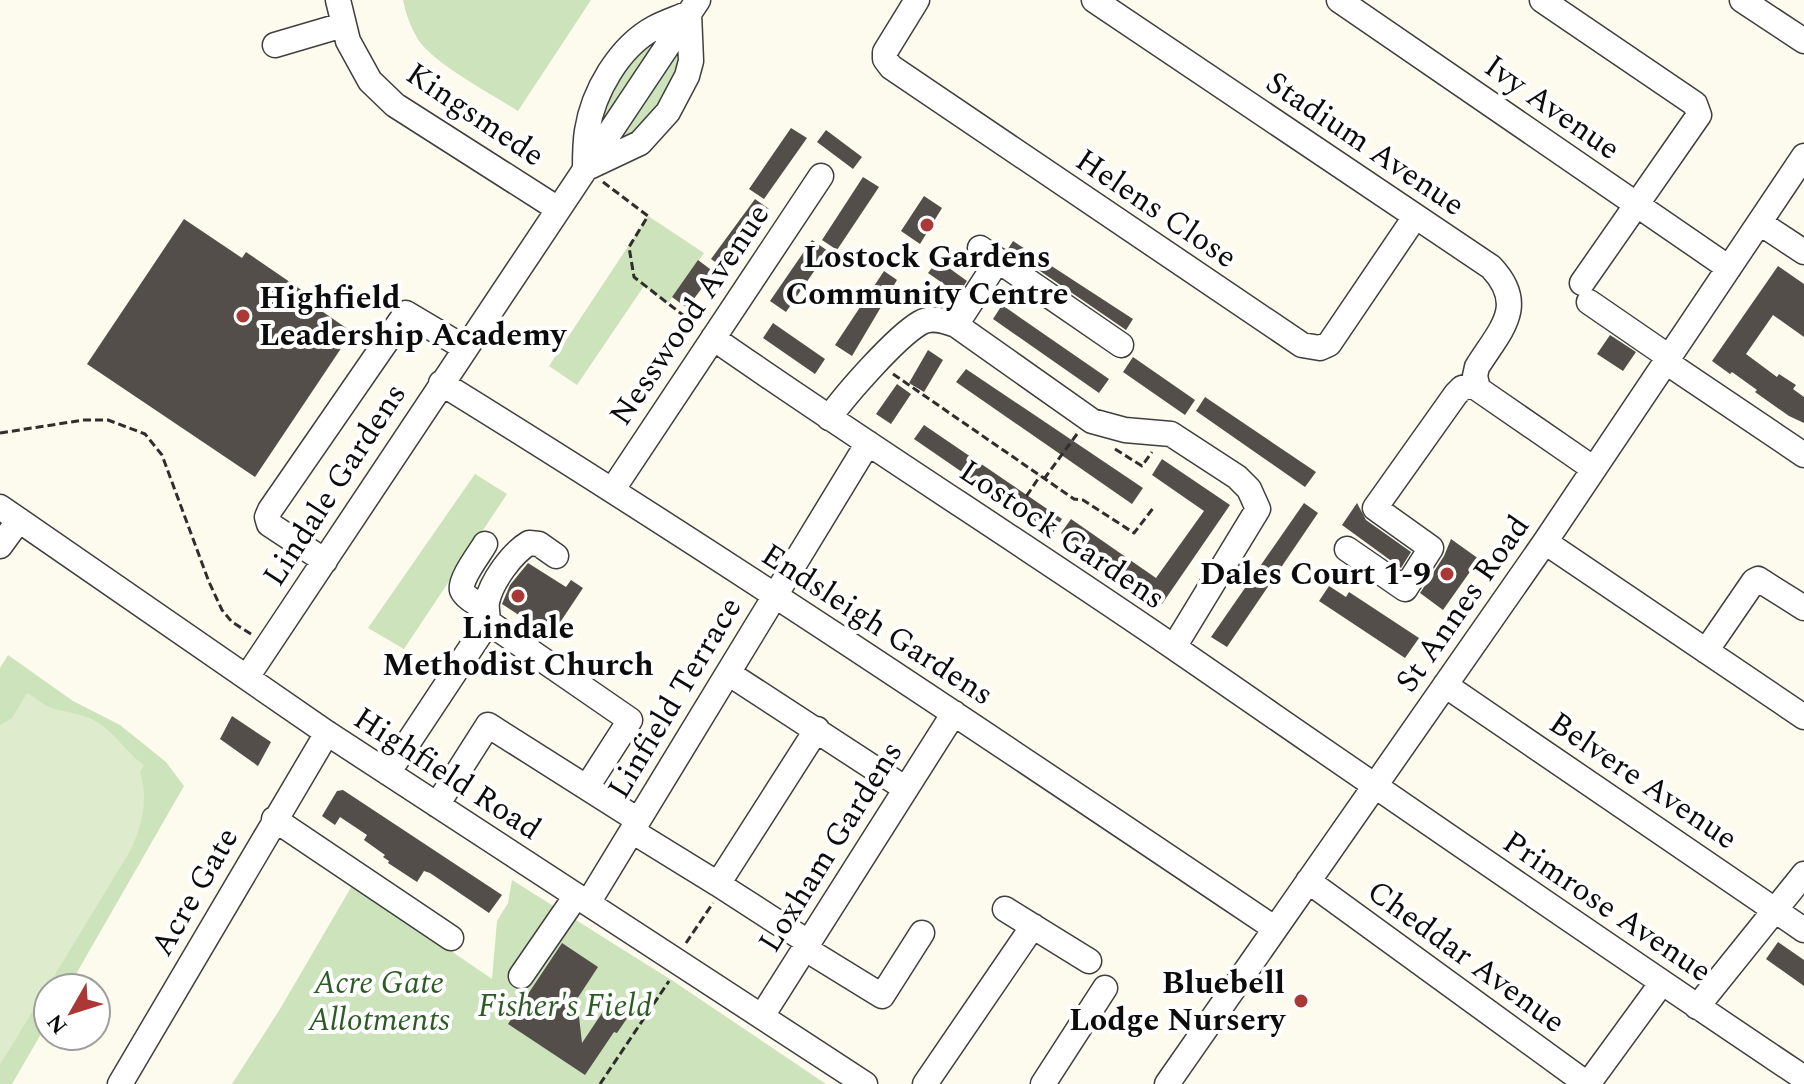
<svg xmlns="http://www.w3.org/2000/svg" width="1804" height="1084" font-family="Spectral,serif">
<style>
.green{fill:#cde3bb}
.pitch{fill:#deebcc}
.building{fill:#534e4a}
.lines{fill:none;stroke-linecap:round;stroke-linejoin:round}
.minor-casing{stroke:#3f3f3f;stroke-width:27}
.path{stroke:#2e2e2e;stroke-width:3;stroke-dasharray:8 4;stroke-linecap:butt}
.minor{stroke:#fff;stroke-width:24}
.poi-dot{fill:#aa3836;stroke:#fff;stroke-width:3}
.labels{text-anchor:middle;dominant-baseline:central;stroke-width:8;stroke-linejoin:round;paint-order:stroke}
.street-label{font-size:32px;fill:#0c0c0c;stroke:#fff}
.poi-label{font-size:32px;font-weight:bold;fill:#0c0c0c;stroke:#fff}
.park-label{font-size:32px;font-style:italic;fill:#2c5b25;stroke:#fff}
</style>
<rect width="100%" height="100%" fill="#fdfbed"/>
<path class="green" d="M403,0H591L518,111C493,95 435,64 419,41C411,28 406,15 403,0Z
M675,19L586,153L605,80Z
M689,30L668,112L600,163Z
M648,216L704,253L668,303L644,286L577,385L549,366Z
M475,474L507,494L404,649L368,628Z
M8,655L73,701L120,725L166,762L184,786L68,988H48V1022L12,1084H0V668Z
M512,880L673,981L826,1084H232L280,1009L353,884L492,979L497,921L508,903Z"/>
<path class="pitch" d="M27,693C36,698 46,707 55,709C69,713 84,714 97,722C116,733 126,753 144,765L140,772C149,800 142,827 129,853L0,1065V725L12,718Z"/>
<path class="building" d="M791,128L807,138L764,199L749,189Z
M826,130L862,157L853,169L817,142Z
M863,177L879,187L837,250L822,240Z
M924,196L942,208L920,244L901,231Z
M755,199L769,209L725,269L711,259Z
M184,219L242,258L246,252L303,291L300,296L352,332L255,477L87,364Z
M812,240L828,251L786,312L770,301Z
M1013,241L1133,319L1126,330L1008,249Z
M698,260L714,272L687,308L672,297Z
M938,260L967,281L958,294L928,273Z
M1778,266L1804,284V337L1773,315L1746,354L1777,377L1779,374L1796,385L1793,389L1804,397V423L1789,416L1755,392L1757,390L1732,372L1730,374L1712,361Z
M884,271L897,280L852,356L835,345Z
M1002,305L1109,379L1099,393L993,319Z
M773,323L825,359L815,374L763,338Z
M1610,335L1636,352L1623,371L1597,354Z
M928,350L943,360L924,392L909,383Z
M1133,357L1195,400L1185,415L1123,372Z
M966,369L1143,488L1132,504L956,382Z
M897,384L911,394L891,424L876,414Z
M1205,397L1316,472L1305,487L1196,411Z
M924,425L1062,519L1052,534L914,439Z
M1162,459L1230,505L1162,604L1061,533L1071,519L1156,578L1204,511L1152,475Z
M1304,503L1318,513L1227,647L1211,637Z
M1357,503L1366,520L1411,552L1401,568L1342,525Z
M1451,539L1479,559L1443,610L1420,593L1444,556Z
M528,563L566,587L571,580L583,588L551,636L502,604L510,585Z
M1329,586L1346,597L1349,592L1419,638L1405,658L1319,601Z
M232,716L271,742L258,766L220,739Z
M343,790L502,895L489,913L430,873L424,871L417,882L388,863L389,861L383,857L385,855L364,840L367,835L340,817L335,825L322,816L337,791Z
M1778,942L1804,960V986L1766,959Z
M562,943L598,967L577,999L582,1043L610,1001L630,1014L617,1033L614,1032L585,1075L508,1024Z"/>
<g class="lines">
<g class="minor-casing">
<path id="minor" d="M338,0L348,41L370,81L395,105L558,209
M917,0L885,52V59L891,67L1302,345L1320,348L1329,344L1415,217
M1094,0L1491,267C1528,306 1500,330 1477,367L1475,376L1478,389L1594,469
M1339,0L1729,268
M1542,0L1695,104L1699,115L1582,283
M1742,0L1804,41
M689,13L691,61L687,76L668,112L640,143L585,169C585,156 585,143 587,131C593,92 619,47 654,28C665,22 678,18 689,13Z
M275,45L343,25
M1760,223L1804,252
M980,248L1121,345
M1589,302L1669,357
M956,325L998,260
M713,338C865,444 1022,543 1175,648C1384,792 1593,937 1804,1078
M1666,362L1804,455
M441,383C723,557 999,743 1274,928
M829,418C846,394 896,337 920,323C931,316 945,321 956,325L1092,421L1125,430L1171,434L1237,477L1249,489L1258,509L1174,647
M613,489L821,176
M0,507L327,733L865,1084
M1545,542L1804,717
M485,544C480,553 459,580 462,590C465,598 480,605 487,610
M0,546L19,520
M1347,549L1405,589L1431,548L1375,508L1456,394L1462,388L1476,384
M325,561L269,524L267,517L270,510L406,313L465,348
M488,622L630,720L587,787
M488,622C488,616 486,608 487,602C491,582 512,553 529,543L539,544L556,556
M1706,651L1754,581L1758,579L1804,608
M728,673L906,789
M247,677L698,0
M1445,685L1804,930
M388,773L488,622
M437,805L488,725L638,820
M274,819L451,938
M632,831L718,884L817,729
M1308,881L1587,1084
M718,884L808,942
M588,903L868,443
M1005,909L1089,961
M804,948L882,996L922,933
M521,976L576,896
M1697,1007L1804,874
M762,1016L954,713
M120,1084L327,733
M925,1084L1033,926
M1043,1084L1105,988
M1167,1084L1545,542L1804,156
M1588,1084L1661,984"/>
</g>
<path class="path" d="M603,182L648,216L629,247L634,277L697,326
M893,374L1074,499L1083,500L1134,533L1154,507
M0,433L84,420H108L145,434L162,455L209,582L222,610L232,622L251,634
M1115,449L1142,466L1152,452
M1044,479L1077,434
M1013,516L1040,476
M686,943L713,903
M600,1084L669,981"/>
<use href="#minor" class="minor"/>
</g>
<g class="poi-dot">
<circle cx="927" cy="225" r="8"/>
<circle cx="243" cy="316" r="8"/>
<circle cx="1447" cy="574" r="8"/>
<circle cx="518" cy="596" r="8"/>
<circle cx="1301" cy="1001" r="8"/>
</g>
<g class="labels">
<g class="street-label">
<text transform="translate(1552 108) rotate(35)">Ivy Avenue</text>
<text transform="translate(475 115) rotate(34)">Kingsmede</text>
<text transform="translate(1365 144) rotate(34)">Stadium Avenue</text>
<text transform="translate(1156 209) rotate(34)">Helens Close</text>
<text transform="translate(690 315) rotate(-56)">Nesswood Avenue</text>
<text transform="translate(335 485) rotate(-57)">Lindale Gardens</text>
<text transform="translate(1062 535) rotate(34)">Lostock Gardens</text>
<text transform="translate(1463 604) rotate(-55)">St Annes Road</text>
<text transform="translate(877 625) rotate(33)">Endsleigh Gardens</text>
<text transform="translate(675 698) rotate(-59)">Linfield Terrace</text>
<text transform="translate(447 774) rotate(33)">Highfield Road</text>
<text transform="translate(1643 781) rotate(34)">Belvere Avenue</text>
<text transform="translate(831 847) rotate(-58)">Loxham Gardens</text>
<text transform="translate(195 892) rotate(-60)">Acre Gate</text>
<text transform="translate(1607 907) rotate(34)">Primrose Avenue</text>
<text transform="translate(1466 957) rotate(36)">Cheddar Avenue</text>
</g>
<g class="poi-label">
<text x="927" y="257">Lostock Gardens<tspan x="927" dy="37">Community Centre</tspan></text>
<text x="259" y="298" text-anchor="start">Highfield<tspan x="259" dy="37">Leadership Academy</tspan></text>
<text x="1431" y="574" text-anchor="end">Dales Court 1-9</text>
<text x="518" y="628">Lindale<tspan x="518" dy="37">Methodist Church</tspan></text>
<text x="1285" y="983" text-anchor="end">Bluebell<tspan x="1285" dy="37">Lodge Nursery</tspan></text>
</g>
<g class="park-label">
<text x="379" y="983">Acre Gate<tspan x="379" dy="37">Allotments</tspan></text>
<text x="565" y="1006">Fisher's Field</text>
</g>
</g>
<g transform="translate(72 1012) rotate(231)"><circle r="38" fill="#ffffff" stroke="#9e9e9e" stroke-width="2"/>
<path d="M0-6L14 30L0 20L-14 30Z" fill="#aa3836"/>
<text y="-12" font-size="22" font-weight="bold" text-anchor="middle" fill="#0c0c0c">N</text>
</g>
</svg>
